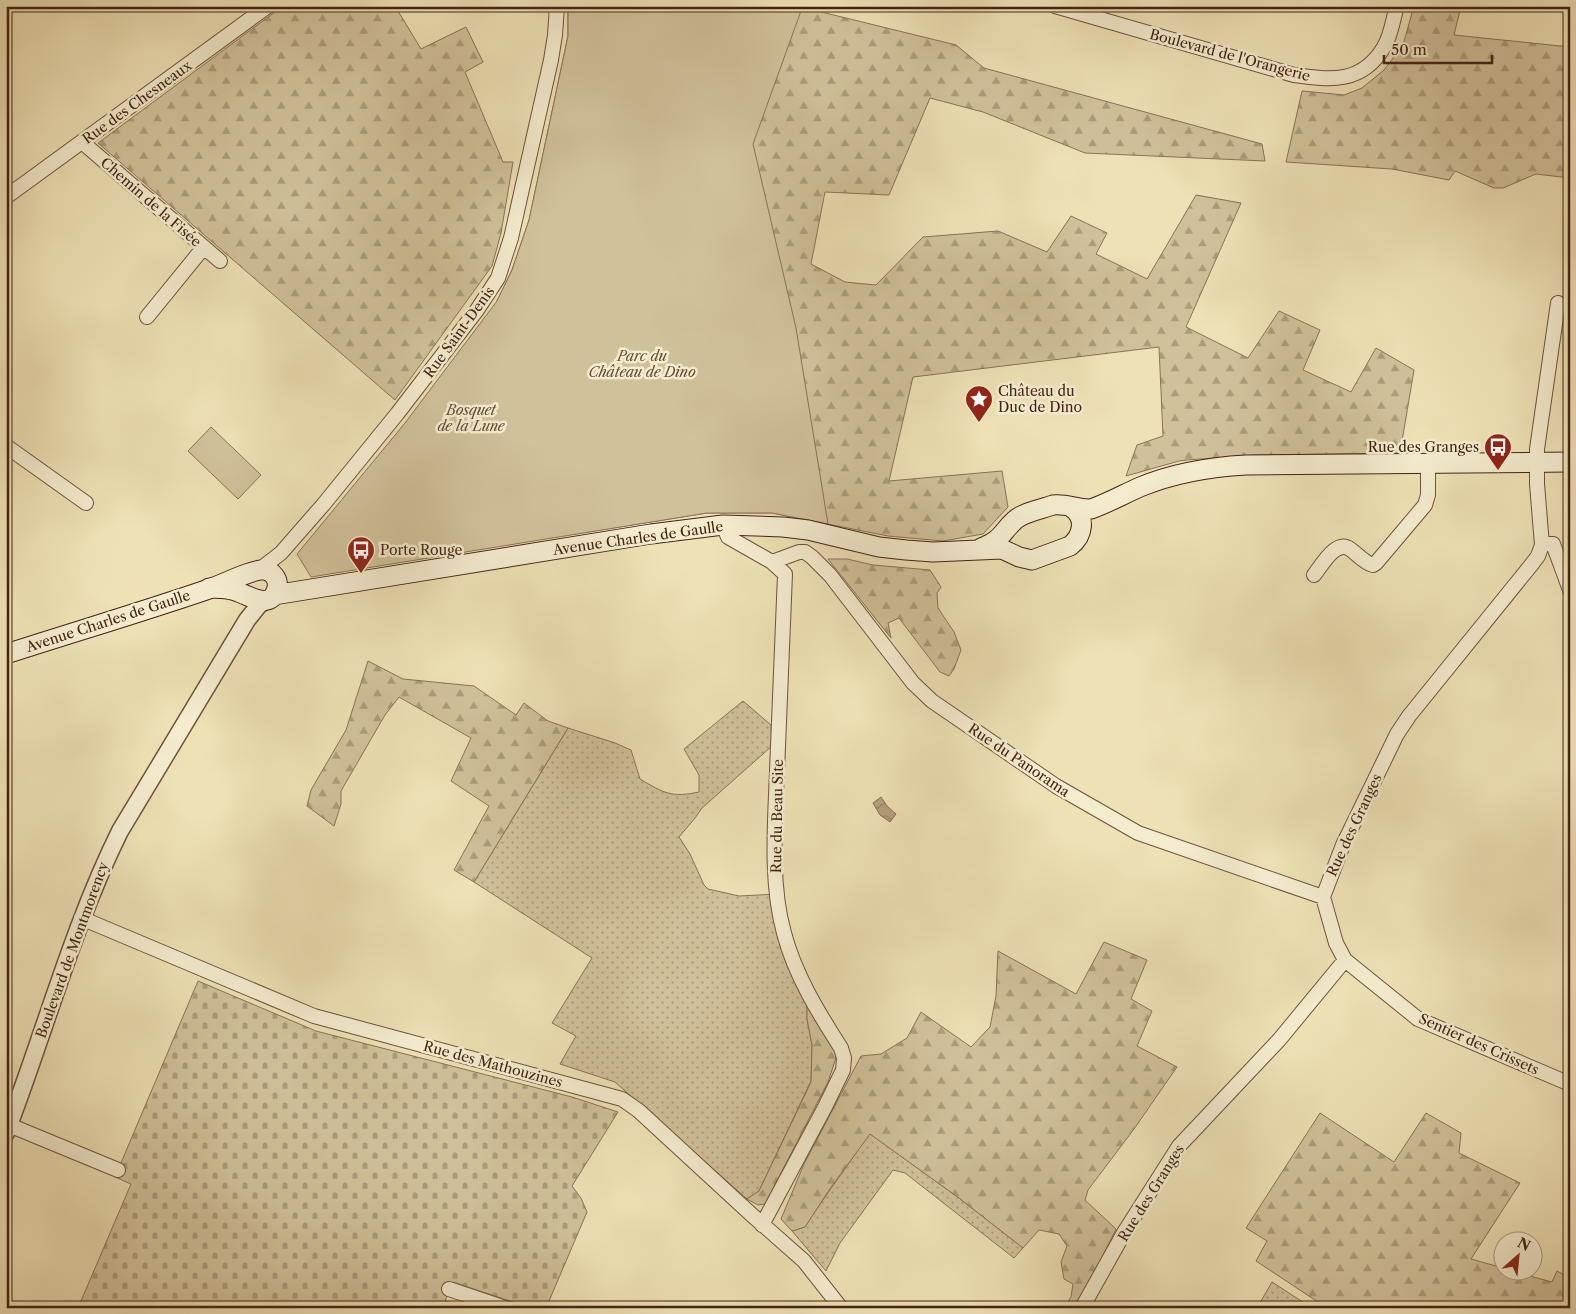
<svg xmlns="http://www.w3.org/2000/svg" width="1576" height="1314" font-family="'Libre Caslon Text',serif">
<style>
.grass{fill:url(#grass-dots);stroke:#8a7257}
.forest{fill:url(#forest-firs);stroke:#8a7257}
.cemetery{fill:url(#cemetery-stones);stroke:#8a7257}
.green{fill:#d1c19a;stroke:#8a7257}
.water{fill:url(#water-waves);stroke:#876e54}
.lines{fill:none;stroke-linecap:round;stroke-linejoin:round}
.minor-casing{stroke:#6e523c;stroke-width:16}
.tertiary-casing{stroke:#6e523c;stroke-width:19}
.secondary-casing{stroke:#432314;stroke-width:21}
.minor{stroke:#f4eccf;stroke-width:14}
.tertiary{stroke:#f4eccf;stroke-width:16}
.secondary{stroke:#f4eccf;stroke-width:19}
.labels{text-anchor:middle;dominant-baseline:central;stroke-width:5;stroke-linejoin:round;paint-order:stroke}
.street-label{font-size:14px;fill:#432314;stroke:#f4eccf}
.park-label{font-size:14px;font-style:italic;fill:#664a36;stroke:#f4eccf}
.poi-label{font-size:14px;fill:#432314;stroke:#f4eccf;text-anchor:start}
</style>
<defs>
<pattern id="grass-dots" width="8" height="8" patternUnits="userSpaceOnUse" patternTransform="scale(1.25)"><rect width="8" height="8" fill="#d1c19a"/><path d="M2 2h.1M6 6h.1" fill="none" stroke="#ab9c7c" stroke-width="1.8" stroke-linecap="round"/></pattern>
<pattern id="forest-firs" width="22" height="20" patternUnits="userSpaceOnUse" patternTransform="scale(1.25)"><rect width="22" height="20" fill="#d1c19a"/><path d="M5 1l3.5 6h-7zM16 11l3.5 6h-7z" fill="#ab9c7c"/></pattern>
<pattern id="cemetery-stones" width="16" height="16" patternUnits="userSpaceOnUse" patternTransform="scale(1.25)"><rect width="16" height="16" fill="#d1c19a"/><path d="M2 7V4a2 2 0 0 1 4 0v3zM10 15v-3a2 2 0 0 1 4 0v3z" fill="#ab9c7c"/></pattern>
<pattern id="water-waves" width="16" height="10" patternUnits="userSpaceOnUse" patternTransform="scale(1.25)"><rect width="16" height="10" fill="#b4a07e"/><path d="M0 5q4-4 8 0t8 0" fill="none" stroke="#948266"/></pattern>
</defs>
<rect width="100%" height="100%" fill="#eee1b5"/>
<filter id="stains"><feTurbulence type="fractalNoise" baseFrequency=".004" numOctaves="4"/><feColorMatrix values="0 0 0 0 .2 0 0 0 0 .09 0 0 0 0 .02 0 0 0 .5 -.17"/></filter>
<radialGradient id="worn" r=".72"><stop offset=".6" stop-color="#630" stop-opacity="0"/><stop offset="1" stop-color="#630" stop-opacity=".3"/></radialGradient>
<path class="grass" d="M743,701L771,725L772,746L702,808L695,818L679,837L690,854L704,885L708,889L739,896L778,894L807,1003V1019L812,1045L811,1081L759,1191L747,1199L615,1082L560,1064L576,1036L552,1023L592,958L474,882L568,728L615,743L631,750L640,779C664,793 671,798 699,792V775L684,749Z
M869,1133L959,1198L1023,1248L1014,1258L905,1173L893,1170L840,1243L826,1271L792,1231L805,1227C825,1195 849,1165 869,1133Z
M1272,1282L1312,1308H1257Z"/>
<path class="forest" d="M283,6H395L421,49L466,27L483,62L465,72L503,162H513L501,233L492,266L395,400L98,143Z
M568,6H797L956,45L984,68L1262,144L1265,161L1085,153L983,112L930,98L889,195L825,192L811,264L845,282L876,285L923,237L998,231L1047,252L1071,216L1107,233L1096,254L1147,279L1196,195L1241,203L1186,327L1248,358L1279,311L1320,330L1303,370L1351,392L1376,348L1414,370L1400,453L1255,455L1187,460L1179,461L1126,476L1137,445L1163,436L1159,347L913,377L889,481L1002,471L1008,507L983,534L943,541L888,536L772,513H707L575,534L497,301L512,270L529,220L568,36Z
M1414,6H1461L1454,35L1570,47V178L1536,174L1503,188H1494L1455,171L1449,180L1392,169L1286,162L1302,91L1344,95L1362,88L1384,70L1403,45Z
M828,559H847L873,565L930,570L941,587L937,593L938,608L954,632L961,650L954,669L949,676L940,672L899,618L888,623L891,638Z
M368,661L403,679L474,686L516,715L524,703L548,721L568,728L474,882L454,870L489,806L451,781L471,738L399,697L385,715L341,791V804L334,826L307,806L311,790L346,730Z
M1104,942L1147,960L1131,999L1152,1011L1137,1046L1177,1067L1134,1129L1088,1190L1085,1200L1116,1229L1077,1308H1064L1071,1297L1073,1284L1064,1279L1061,1262L1067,1246L1059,1234L1039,1230L1023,1248L959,1198L870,1134L829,1190L805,1227L792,1231L781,1219L804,1164L861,1056L881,1054L907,1038L921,1012L971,1047L990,1027L996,996L998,951L1076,994Z
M807,1003L833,1043L836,1058L828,1082L765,1204L758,1205L747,1199L759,1191L811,1082L812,1045L807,1019Z
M1320,1113L1394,1162L1426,1113L1461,1133L1459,1153L1520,1183L1471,1259L1503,1268L1504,1272H1515L1552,1282L1557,1271L1570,1278V1308H1327L1256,1261L1267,1241L1246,1228Z"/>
<path class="cemetery" d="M198,981L316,1031L572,1097L618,1112L572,1186L581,1198L587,1212L546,1308H531L453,1282L445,1301L474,1308H78L131,1184L115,1177Z"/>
<path class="green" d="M568,6H794L802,8L753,144L796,328L828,524L772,513H707L311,577L297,554L405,423L497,301L512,270L529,220L568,36Z
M211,427L261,475L238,499L188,451Z"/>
<path class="water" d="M881,797L887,806L896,814L890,822L880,815L873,803Z"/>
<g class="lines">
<g class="minor-casing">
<path id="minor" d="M1055,6L1294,75C1331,80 1362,84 1384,47C1391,36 1393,19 1397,6
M82,142L220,261
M6,197L268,6
M147,317L204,247
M6,446L86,503
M723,525L728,537L772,562L785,574C782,639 780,705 777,771C775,823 770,883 784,933C795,975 818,1012 841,1048L844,1058L843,1070L825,1107L762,1225
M1542,543L1553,544L1570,590
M772,562L799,552H805L812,557L830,575L913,683L932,701L1056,786L1138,833L1323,897
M259,570L281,553L323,505L397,414L477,310L498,278L511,238L551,60L555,35L557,6
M1314,575C1322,565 1336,539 1350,549C1357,554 1362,560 1370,564L1373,565L1376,563L1425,505L1428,495V463
M81,918L314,1016L622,1099L639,1111L753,1216L804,1261L841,1308
M1345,960L1418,1019L1570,1084
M9,1125L118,1170
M449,1289L505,1308
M1082,1308L1125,1231L1179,1146L1279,1040L1345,960L1336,943L1323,897L1343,845L1397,734L1409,716L1532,564L1538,556L1542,545L1537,484V449L1558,303"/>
</g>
<g class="tertiary-casing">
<path id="tertiary" d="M6,1133C45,1032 72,928 120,831L247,620L259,605L265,601"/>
</g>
<g class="secondary-casing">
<path id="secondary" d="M981,548C1003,539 1000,534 1015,520C1024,512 1042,509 1053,505C1066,503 1078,510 1091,509C1108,503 1124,494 1140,487C1174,473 1209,467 1246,465L1570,462
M274,595L651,534L723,525L783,527L808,530L879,547L906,550L933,552L1002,549L1019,557L1032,560L1070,546C1083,536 1087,517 1071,507
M6,654C74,632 142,612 209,589C221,585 253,569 263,570C272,570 279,579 277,588C271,613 246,593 232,590C225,588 217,588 209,588"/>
</g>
<use href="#minor" class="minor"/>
<use href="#tertiary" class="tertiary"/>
<use href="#secondary" class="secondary"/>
</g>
<defs>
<g id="sight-pin" transform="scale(1.4375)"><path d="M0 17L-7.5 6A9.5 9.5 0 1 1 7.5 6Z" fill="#8f2418" stroke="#f4eccf"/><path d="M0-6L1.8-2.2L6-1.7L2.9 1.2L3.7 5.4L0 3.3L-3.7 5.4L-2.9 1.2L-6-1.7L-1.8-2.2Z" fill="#fff"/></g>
<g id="bus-pin" transform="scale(1.4375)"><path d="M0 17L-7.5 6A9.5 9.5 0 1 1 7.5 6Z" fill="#8f2418" stroke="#f4eccf"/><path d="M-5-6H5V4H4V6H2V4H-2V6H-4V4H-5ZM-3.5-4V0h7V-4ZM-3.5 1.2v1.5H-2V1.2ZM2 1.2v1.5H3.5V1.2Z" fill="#fff"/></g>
</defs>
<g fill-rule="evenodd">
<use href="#sight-pin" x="979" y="399"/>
<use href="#bus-pin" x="1498" y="447"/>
<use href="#bus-pin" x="361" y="550"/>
</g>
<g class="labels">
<g class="street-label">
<text transform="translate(1230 55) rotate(15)">Boulevard de l'Orangerie</text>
<text transform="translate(137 102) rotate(-36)">Rue des Chesneaux</text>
<text transform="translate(151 202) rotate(41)">Chemin de la Fisée</text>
<text transform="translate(459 332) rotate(-54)">Rue Saint-Denis</text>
<text transform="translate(638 538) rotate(-8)">Avenue Charles de Gaulle</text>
<text transform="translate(108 621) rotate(-18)">Avenue Charles de Gaulle</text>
<text transform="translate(1019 760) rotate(34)">Rue du Panorama</text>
<text transform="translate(777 816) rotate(-89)">Rue du Beau Site</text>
<text transform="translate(1354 825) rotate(-65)">Rue des Granges</text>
<text transform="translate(72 950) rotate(-70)">Boulevard de Montmorency</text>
<text transform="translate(1479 1044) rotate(24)">Sentier des Crissets</text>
<text transform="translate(493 1064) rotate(15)">Rue des Mathouzines</text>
<text transform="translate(1151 1193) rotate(-58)">Rue des Granges</text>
</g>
<g class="park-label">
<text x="642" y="356">Parc du<tspan x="642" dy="16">Château de Dino</tspan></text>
<text x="471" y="410">Bosquet<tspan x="471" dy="16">de la Lune</tspan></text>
</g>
<g class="poi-label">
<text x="998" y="391">Château du<tspan x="998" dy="16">Duc de Dino</tspan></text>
<text x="1479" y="447" text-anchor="end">Rue des Granges</text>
<text x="380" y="550">Porte Rouge</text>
</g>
</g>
<rect width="1576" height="1314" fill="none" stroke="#eee1b5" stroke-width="25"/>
<rect x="8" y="8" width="1561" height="1299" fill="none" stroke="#432314" stroke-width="2.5"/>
<rect x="12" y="12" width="1551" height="1289" fill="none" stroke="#432314"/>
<g transform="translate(1518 1256) rotate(27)"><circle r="24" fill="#f4eccf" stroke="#ad9c84"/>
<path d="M0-4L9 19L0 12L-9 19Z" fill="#8f2418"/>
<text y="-8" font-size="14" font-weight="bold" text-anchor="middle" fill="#432314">N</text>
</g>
<path d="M1384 55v8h108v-8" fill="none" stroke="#432314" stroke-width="2.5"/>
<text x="1391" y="55" font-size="15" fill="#432314" stroke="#f4eccf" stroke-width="4" paint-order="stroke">50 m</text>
<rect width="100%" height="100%" filter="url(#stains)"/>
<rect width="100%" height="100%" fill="url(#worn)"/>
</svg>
